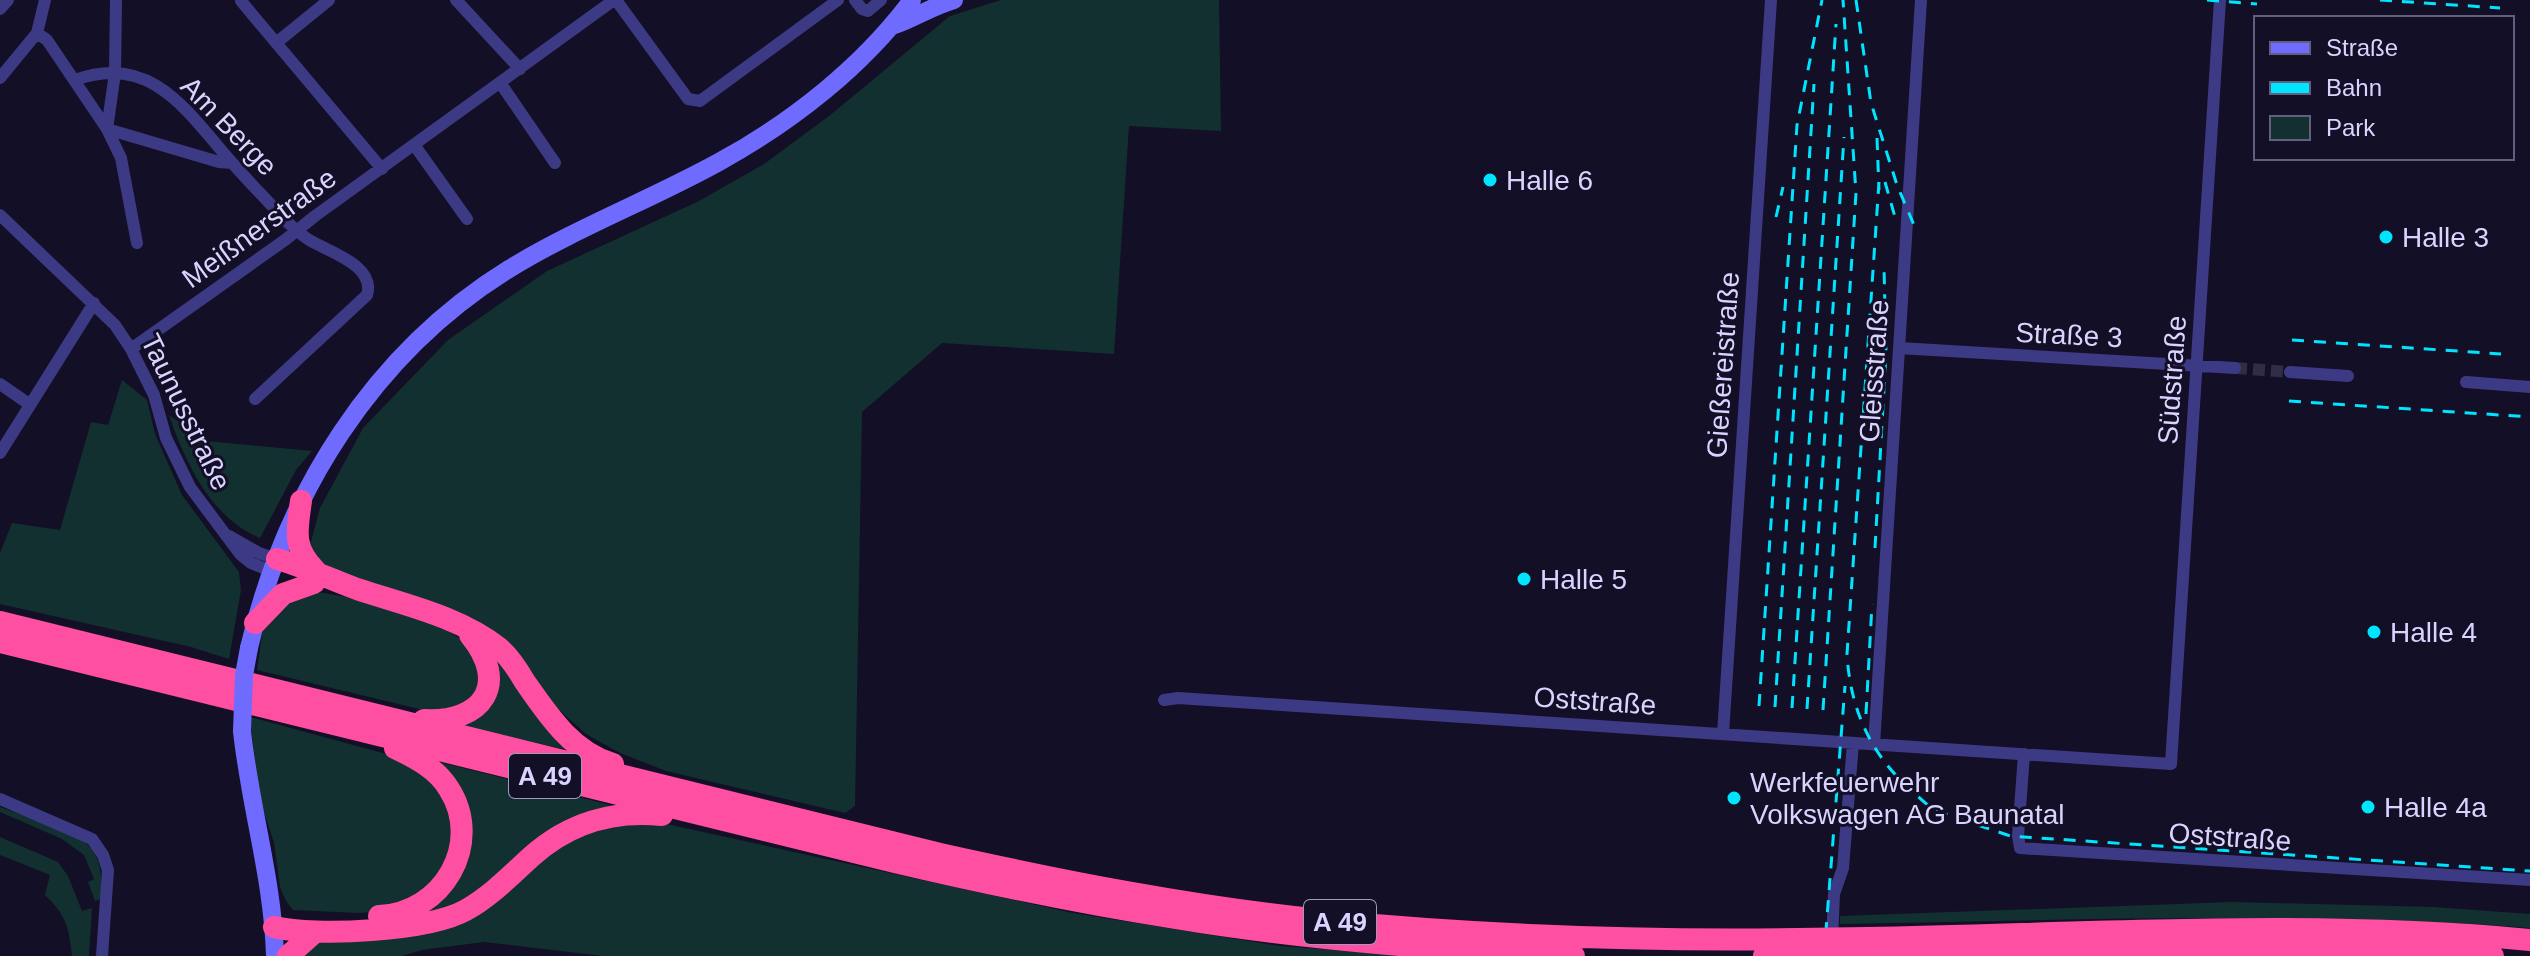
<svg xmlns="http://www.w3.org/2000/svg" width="2530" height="956" font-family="Helvetica,sans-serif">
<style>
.green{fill:#12302f}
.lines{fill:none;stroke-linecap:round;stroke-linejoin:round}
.street-tunnel{stroke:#312d47;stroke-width:12;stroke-dasharray:12 6;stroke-linecap:butt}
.street{stroke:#3d3a85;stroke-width:12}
.secondary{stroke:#6f6bff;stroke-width:18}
.highway{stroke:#ff4fa3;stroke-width:22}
.rail{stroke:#00e5ff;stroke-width:3;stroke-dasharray:12 10;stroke-linecap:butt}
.secondary-bridge{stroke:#6f6bff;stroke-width:18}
.highway-bridge{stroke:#ff4fa3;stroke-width:22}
.poi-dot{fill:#00e5ff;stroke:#130f26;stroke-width:3}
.labels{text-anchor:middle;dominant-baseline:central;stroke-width:6;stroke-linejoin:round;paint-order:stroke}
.shield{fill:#130f26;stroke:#9e99be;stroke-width:2}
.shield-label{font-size:26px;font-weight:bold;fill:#d9d4ff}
.street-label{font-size:28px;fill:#d9d4ff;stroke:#130f26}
.poi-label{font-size:28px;fill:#d9d4ff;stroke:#130f26;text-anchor:start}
</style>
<rect width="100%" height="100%" fill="#130f26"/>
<path class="green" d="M1001,0H1219L1221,131L1129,126L1114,354L942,343L862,412L855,806L845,813L666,771L620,753L586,734L444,607L325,567L310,545L320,508L363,428L448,340L547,271L699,201L764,164L829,116L950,16Z
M122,380L147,400L155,434L182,495L239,572L241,590L229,659L191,647L0,604V553L12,523L60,530L91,422L108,425Z
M169,415L206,441L312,451L296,470L260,538C211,518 185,462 169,415Z
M315,592C359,597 436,615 469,646C476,652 480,664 485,672L472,703L440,714L257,670L263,627L278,604Z
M478,639L577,752L457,725L481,710Z
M250,717L412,761L449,805L453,847L435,883L391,911L358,913L293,910L286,901L280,887L274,843L259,796Z
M427,759L622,808L472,900L407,917L467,833Z
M0,807C21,815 73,831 88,845C103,860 102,881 101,899L95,901L88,882L94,879L84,855L62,839L0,812Z
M662,823L1073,913L1280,946L1412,956H603L484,942L422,950L402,956H300L309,943L402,934L557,850L594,826Z
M0,837L58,862L68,876L82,911L92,908L89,956H72C69,927 66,915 45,895L50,875L0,855Z
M2232,902L2434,907L2530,914V928C2300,911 2070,920 1840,924V916Z"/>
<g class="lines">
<path class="street-tunnel" d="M2235,368L2290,372"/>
<path class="street" d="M116,0L115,73L107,129L121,158L137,243
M456,0L520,69
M616,0L688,99L700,101L838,0
M855,0L862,9L868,11L881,0
M241,1L382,169
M0,9L8,0
M37,33L47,40L107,129L219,162L232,163
M276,43L329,0
M0,78L37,33L45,0
M75,80C149,53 185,108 227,157C246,179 267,200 286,221C294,228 302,236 311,241C330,252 376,266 367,295L255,399
M501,84L555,163
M415,146L467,219
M0,215L115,325L131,349L154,395L166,438L190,487L240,554L251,563L271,571
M1899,348L2235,368
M131,349L285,240L315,216L614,0
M2290,372L2348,376
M2466,382L2530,387
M0,384L29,404
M0,453L94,303
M229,536L259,553L277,559
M1164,700L1178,698L2171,764L2220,0
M1723,734L1771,0
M1874,745L1921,0
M2024,754L2018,836L2020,848L2530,880
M0,799L92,839L103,855L108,870L102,956
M1832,941L1834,894L1843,868L1853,743"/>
<path class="secondary" d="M892,26C914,19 932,6 954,0
M249,648C285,494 373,353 509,269C576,228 650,200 719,162C792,122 862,67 912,0
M242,731C250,807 273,879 275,956"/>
<path class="highway" d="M301,501C297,530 292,547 315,570
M277,559C305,567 330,579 357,589C405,605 458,616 499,648C510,657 518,670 525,682C548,715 572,752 613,764
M0,622L940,854C1066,882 1193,907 1321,920C1480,936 1639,941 1798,939
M255,623L283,594L314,583
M0,642L895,862C988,884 1081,903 1175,918C1307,940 1440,950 1574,956
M424,720C483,723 510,684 470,635
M379,916C442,914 484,844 449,789C437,769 416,758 395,748
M274,927C316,937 429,931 466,910C491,896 511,875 532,856C569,823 614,810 662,815
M1867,938C2088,934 2309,919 2530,940
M1868,955C2076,952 2285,938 2493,956
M288,956L315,932
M1764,956H1798"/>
<path class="rail" d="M1856,0L1871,103L1897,185L1914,225
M2207,0L2257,4
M2380,0L2500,8
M1877,138L1879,190
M1879,182L1847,654C1850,708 1870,754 1911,790C1918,796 1926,805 1934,809C1958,820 1985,827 2010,836L2530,871
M1885,182L1895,217
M1776,217L1783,187
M2292,340L2501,354
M2289,401L2530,417
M1875,548L1886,353L1884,266
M1759,706L1797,125L1822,0
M1775,707L1814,84
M1792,708L1836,24
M1807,709L1844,137
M1823,710L1856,193L1843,0
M1866,714L1872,604
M1824,956L1845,686"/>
<path class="secondary-bridge" d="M242,731L244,675L249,648"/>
<path class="highway-bridge" d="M1798,939L1867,938
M1798,956L1868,955"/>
</g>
<g class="poi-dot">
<circle cx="1490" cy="180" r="8"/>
<circle cx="2386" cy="237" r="8"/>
<circle cx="1524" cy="579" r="8"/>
<circle cx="2374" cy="632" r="8"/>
<circle cx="1734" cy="798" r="8"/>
<circle cx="2368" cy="807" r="8"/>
</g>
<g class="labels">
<g class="shield">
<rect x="509" y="754" width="72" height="44" rx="6"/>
<rect x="1304" y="900" width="72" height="44" rx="6"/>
</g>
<g class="shield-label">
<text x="545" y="776">A 49</text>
<text x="1340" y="922">A 49</text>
</g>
<g class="street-label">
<text transform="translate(229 126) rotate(46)">Am Berge</text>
<text transform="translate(259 228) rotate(-36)">Meißnerstraße</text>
<text transform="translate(2069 335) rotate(3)">Straße 3</text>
<text transform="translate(1723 365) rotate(-86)">Gießereistraße</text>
<text transform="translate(1874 371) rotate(-86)">Gleisstraße</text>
<text transform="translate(2172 380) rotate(-86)">Südstraße</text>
<text transform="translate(186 412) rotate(64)">Taunusstraße</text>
<text transform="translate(1595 701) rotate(4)">Oststraße</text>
<text transform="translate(2230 837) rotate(4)">Oststraße</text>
</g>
<g class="poi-label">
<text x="1506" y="180">Halle 6</text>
<text x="2402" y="237">Halle 3</text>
<text x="1540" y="579">Halle 5</text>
<text x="2390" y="632">Halle 4</text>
<text x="1750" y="782">Werkfeuerwehr<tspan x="1750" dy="32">Volkswagen AG Baunatal</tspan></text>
<text x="2384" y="807">Halle 4a</text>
</g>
</g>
<rect x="2254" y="16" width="260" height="144" fill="#130f26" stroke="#625e7d" stroke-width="2"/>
<rect x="2270" y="42" width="40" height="12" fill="#6f6bff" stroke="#625e7d" stroke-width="2"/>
<text x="2326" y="56" font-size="24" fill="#d9d4ff">Straße</text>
<rect x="2270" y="82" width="40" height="12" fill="#00e5ff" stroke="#625e7d" stroke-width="2"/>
<text x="2326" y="96" font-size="24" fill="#d9d4ff">Bahn</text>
<rect x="2270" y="116" width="40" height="24" fill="#12302f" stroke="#625e7d" stroke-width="2"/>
<text x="2326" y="136" font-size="24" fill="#d9d4ff">Park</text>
</svg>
